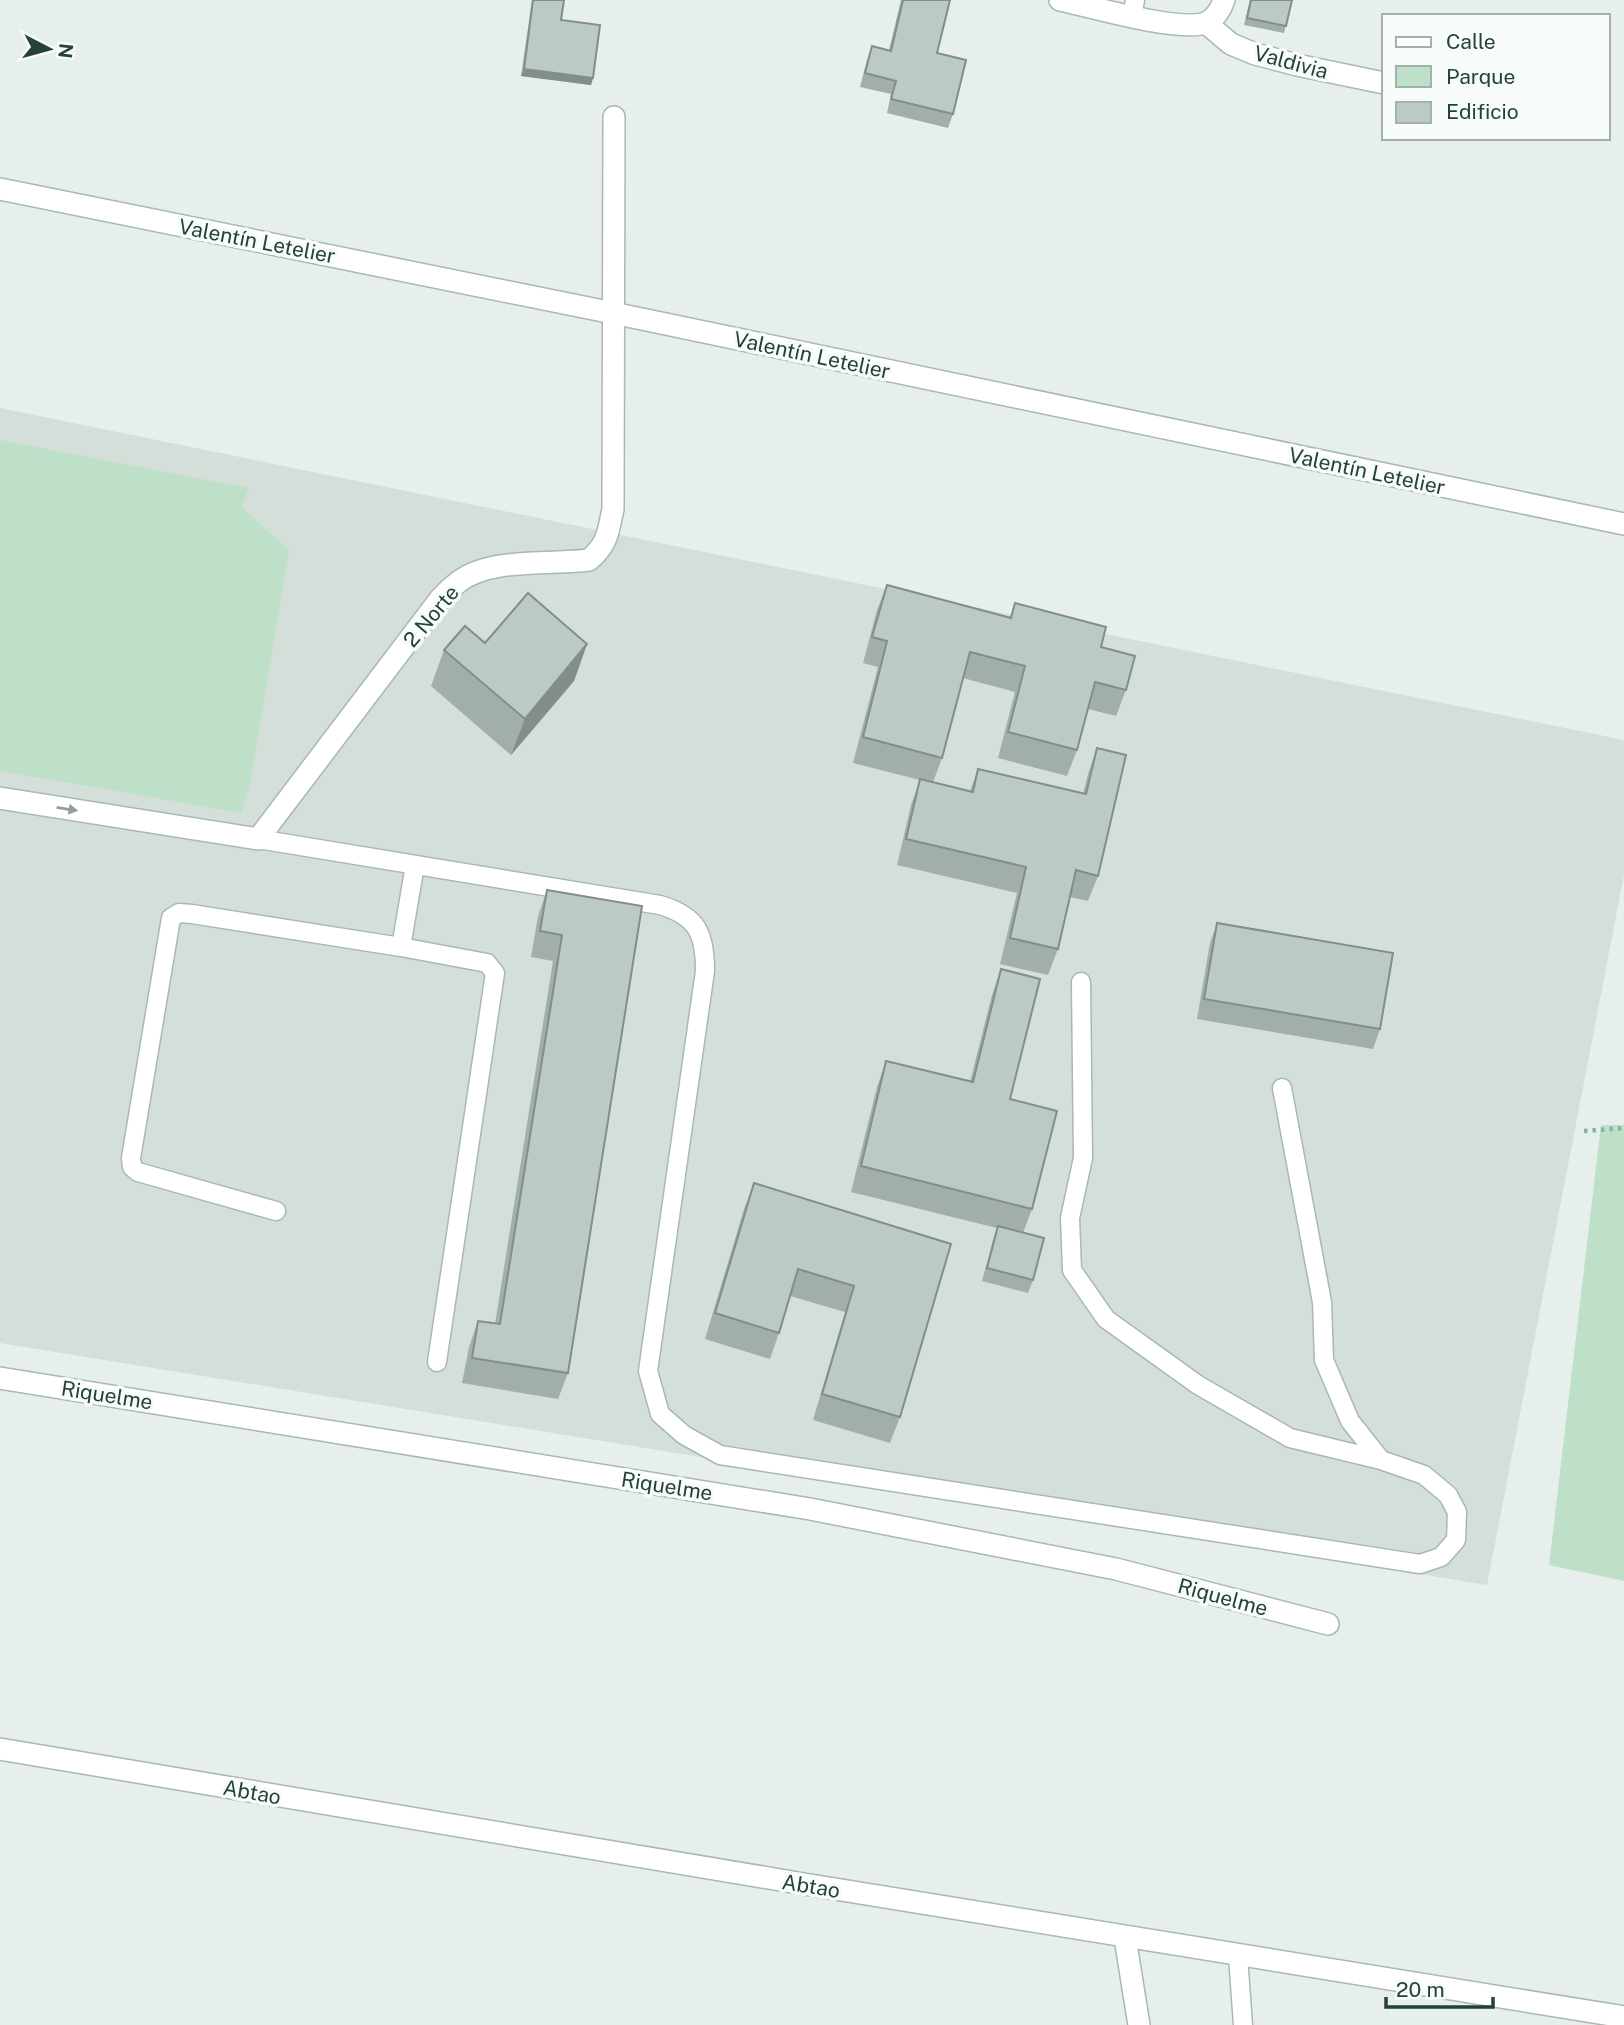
<svg xmlns="http://www.w3.org/2000/svg" width="1624" height="2025" font-family="'Public Sans',sans-serif">
<style>
.built{fill:#d4dfda}
.green{fill:#bfe0c8}
.lines{fill:none;stroke-linecap:round;stroke-linejoin:round}
.lane-casing{stroke:#a8b8b2;stroke-width:21}
.street-casing{stroke:#a8b8b2;stroke-width:24}
.path{stroke:#86b3a5;stroke-width:4.5;stroke-dasharray:3.5 5;stroke-linecap:butt}
.lane{stroke:#fff;stroke-width:18}
.street{stroke:#fff;stroke-width:21}
.wall{fill:#a1aea9}
.shaded-wall{fill:#838d89}
.building{fill:#bbcac4;stroke:#838d89;stroke-width:2}
.oneway{fill:#92a09c}
.labels{text-anchor:middle;dominant-baseline:central;stroke-width:7;stroke-linejoin:round;paint-order:stroke}
.street-label{font-size:21px;fill:#24423a;stroke:#f7fbf9}
</style>
<rect width="100%" height="100%" fill="#e6efeb"/>
<path class="built" d="M0,408L1624,740V875L1487,1585L0,1343Z"/>
<path class="green" d="M0,440L249,488L242,507L289,551L251,780L242,813L0,771Z
M1601,1125H1624V1581L1549,1565Z"/>
<g class="lines">
<g class="lane-casing">
<path id="lane" d="M1132,16L1135,0
M258,839L660,905C697,916 705,933 705,971L648,1371L660,1414L684,1435L720,1455L1420,1564L1441,1557L1456,1540L1457,1512L1448,1495L1424,1475L1381,1460L1290,1438L1198,1385L1106,1319L1072,1270L1070,1218L1083,1158L1081,982
M401,947L415,865
M1282,1088L1322,1302L1324,1360L1350,1421L1381,1460
M276,1211L138,1172L132,1167L131,1158L171,918L179,913L192,914L401,947L487,963L495,973L437,1362
M1238,1956L1243,2025"/>
</g>
<g class="street-casing">
<path id="street" d="M1060,0C1089,6 1184,34 1208,22C1216,17 1221,9 1224,0
M1206,23L1231,44L1255,54L1297,65L1384,83
M0,189L613,313L1624,524
M0,798L258,839L440,599C445,594 450,588 456,584C487,557 550,565 589,560C608,544 608,532 613,509L614,117
M0,1378L810,1509L1116,1569L1328,1624
M0,1749C541,1841 1082,1931 1624,2017
M1125,1938L1139,2025"/>
</g>
<path class="path" d="M1584,1131L1624,1128"/>
<use href="#lane" class="lane"/>
<use href="#street" class="street"/>
</g>
<path class="wall" d="M532,0H564L561,20L593,78L591,85L521,76Z
M901,0H950L937,53L953,114L948,128L887,113L891,94L860,87L867,60L872,46L889,50Z
M1250,0H1292L1284,33L1244,25Z
M887,585L1010,617L1015,603L1101,647L1126,690L1116,716L1088,709L1077,750L1067,776L998,758L1015,692L963,678L942,758L933,782L970,791L978,769L1083,794L1088,774L1097,748L1098,876L1088,901L1070,897L1058,949L1048,975L1000,964L1017,893L897,865L911,805L920,780L853,763L878,667L863,663L877,610Z
M485,643L587,644L574,681L511,755L431,686L444,650Z
M547,890L642,906L568,1373L558,1399L462,1383L469,1347L478,1321L495,1324L553,961L531,957L538,916Z
M1217,923L1380,1029L1373,1049L1197,1019L1210,943Z
M1001,969L1010,1099L1032,1209L1023,1233L1033,1280L1028,1293L982,1281L993,1240L997,1228L851,1192L877,1087L886,1061L970,1082L992,995Z
M754,1183L951,1244L900,1417L890,1443L813,1420L845,1312L790,1296L779,1333L770,1359L705,1339L744,1209Z"/>
<path class="shaded-wall" d="M524,69L593,78L591,85L521,76Z
M587,644L574,681L511,755L525,719Z"/>
<path class="building" d="M533,0H564L561,20L600,25L593,78L524,69Z
M903,0H950L937,53L966,60L953,114L891,99L896,81L865,73L872,46L891,51Z
M1251,0H1292L1286,26L1247,18Z
M887,585L1011,618L1015,603L1106,627L1101,647L1135,656L1126,690L1095,682L1077,750L1008,732L1025,666L970,652L942,758L863,737L887,641L872,637Z
M528,593L587,644L525,719L444,650L465,626L485,643Z
M1097,748L1126,755L1098,876L1076,870L1058,949L1010,938L1026,867L906,839L920,779L973,792L978,769L1086,794Z
M547,890L642,906L568,1373L472,1358L478,1321L500,1324L562,935L540,931Z
M1217,923L1393,953L1380,1029L1204,999Z
M1001,969L1040,979L1010,1099L1057,1111L1032,1209L861,1166L886,1061L973,1082Z
M754,1183L951,1244L900,1417L822,1394L854,1286L798,1269L779,1333L715,1313Z
M998,1226L1044,1238L1033,1280L987,1268Z"/>
<defs><path id="oneway-solid" d="M-6-.8H1V-3.2L6.5 0L1 3.2V.8H-6Z" transform="scale(1.75)"/></defs>
<use class="oneway" href="#oneway-solid" transform="translate(67 809) rotate(9)"/>
<g class="labels">
<g class="street-label">
<text transform="translate(1291 62) rotate(15)">Valdivia</text>
<text transform="translate(257 241) rotate(11)">Valentín Letelier</text>
<text transform="translate(812 355) rotate(12)">Valentín Letelier</text>
<text transform="translate(1367 471) rotate(12)">Valentín Letelier</text>
<text transform="translate(431 616) rotate(-50)">2 Norte</text>
<text transform="translate(107 1395) rotate(9)">Riquelme</text>
<text transform="translate(667 1486) rotate(9)">Riquelme</text>
<text transform="translate(1223 1597) rotate(15)">Riquelme</text>
<text transform="translate(252 1792) rotate(10)">Abtao</text>
<text transform="translate(811 1886) rotate(9)">Abtao</text>
</g>
</g>
<rect x="1382" y="14" width="228" height="126" fill="#f7fbf9" stroke="#a3b1ad" stroke-width="2"/>
<rect x="1396" y="37" width="35" height="10" fill="#ffffff" stroke="#a3b1ad" stroke-width="2"/>
<text x="1446" y="49" font-size="21" fill="#24423a">Calle</text>
<rect x="1396" y="66" width="35" height="21" fill="#bfe0c8" stroke="#a3b1ad" stroke-width="2"/>
<text x="1446" y="84" font-size="21" fill="#24423a">Parque</text>
<rect x="1396" y="102" width="35" height="21" fill="#bbcac4" stroke="#a3b1ad" stroke-width="2"/>
<text x="1446" y="119" font-size="21" fill="#24423a">Edificio</text>
<g transform="translate(49 49) rotate(96)" stroke="#f7fbf9" stroke-width="5" paint-order="stroke">
<path d="M0-5L12 26L0 18L-12 26Z" fill="#24423a"/>
<text y="-10" font-size="19" font-weight="bold" text-anchor="middle" fill="#24423a">N</text>
</g>
<path d="M1386 1997v10h107v-10" fill="none" stroke="#24423a" stroke-width="3.5"/>
<text x="1396" y="1997" font-size="21" fill="#24423a" stroke="#f7fbf9" stroke-width="5" paint-order="stroke">20 m</text>
</svg>
